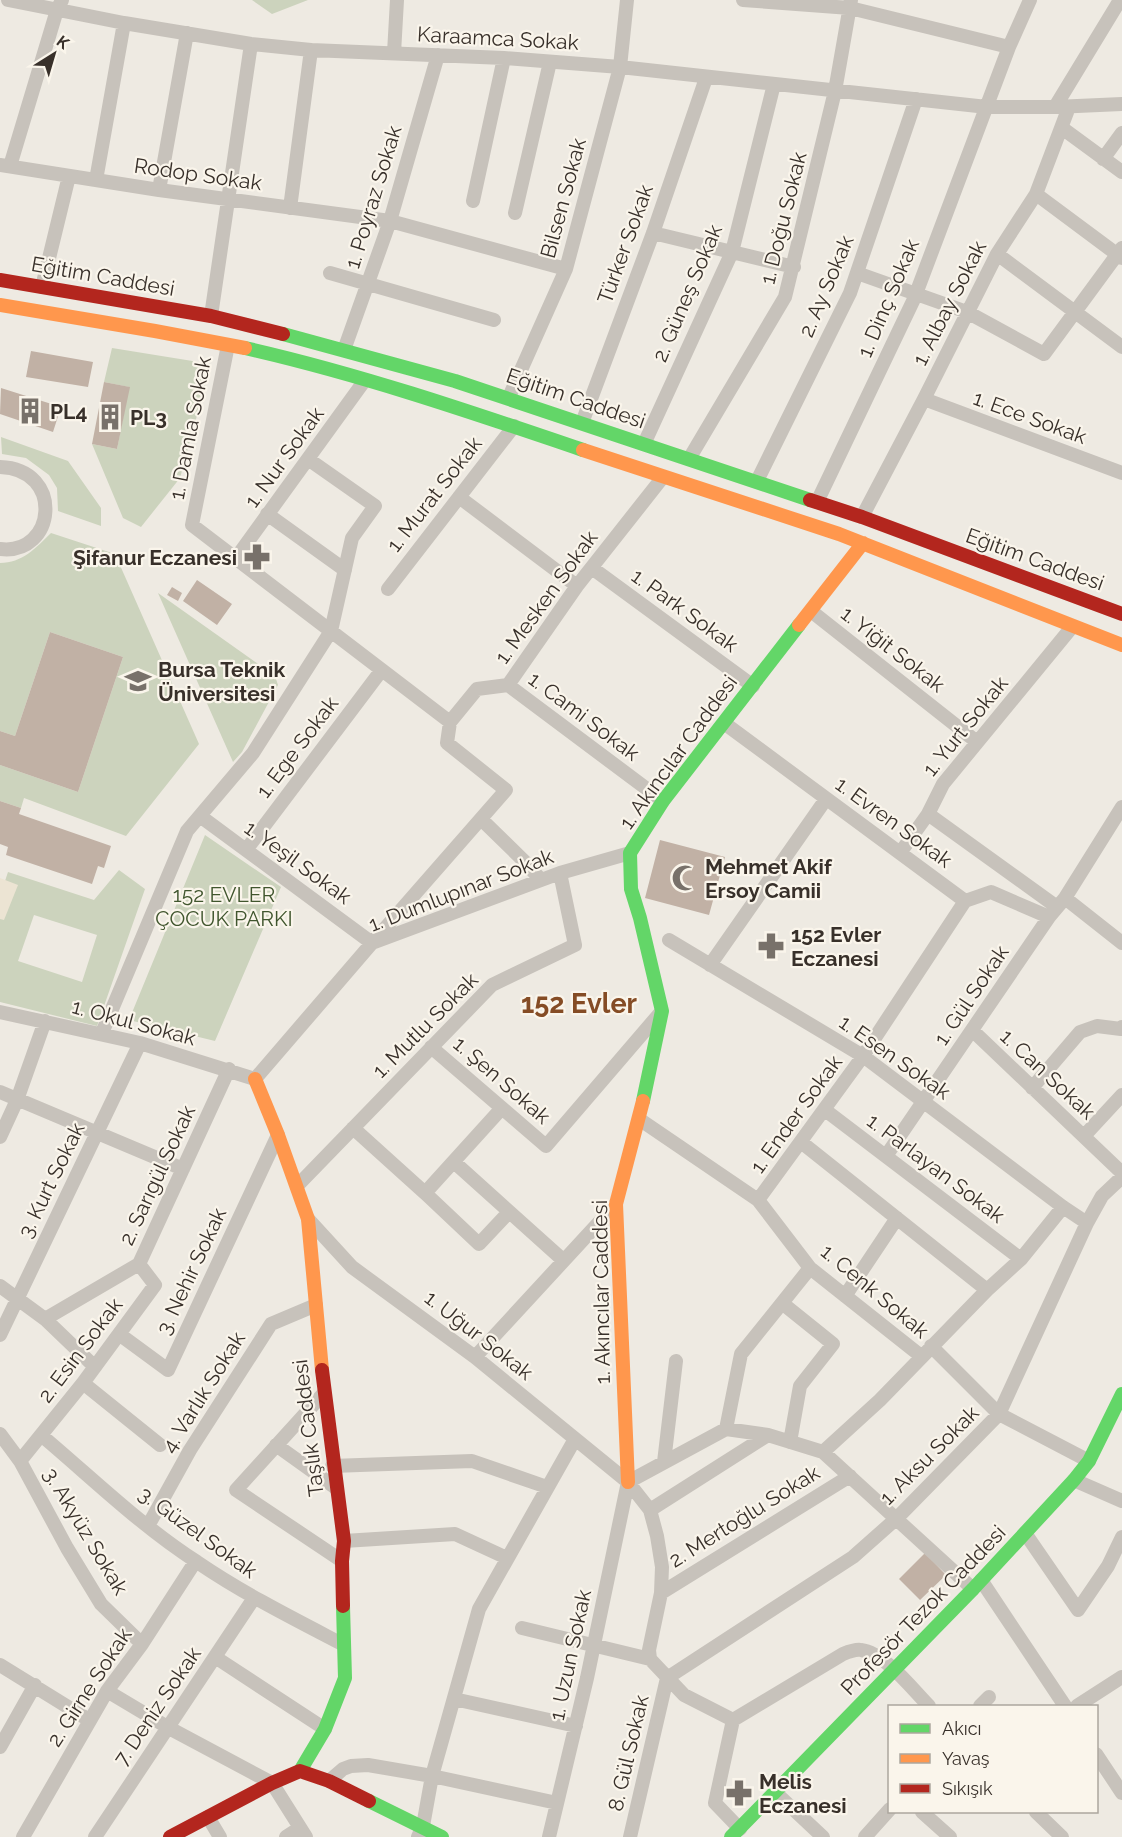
<svg xmlns="http://www.w3.org/2000/svg" width="1122" height="1837" font-family="Raleway,sans-serif">
<style>
.green{fill:#ccd3bd;fill-rule:evenodd}
.plaza{fill:#ece4d3}
.building{fill:#c1b1a5}
.lines{fill:none;stroke-linecap:round;stroke-linejoin:round}
.street{stroke:#c7c2bb;stroke-width:14}
.fast{stroke:#63d668;stroke-width:14}
.slow{stroke:#ff974d;stroke-width:14}
.jam{stroke:#b3261e;stroke-width:14}
.labels{text-anchor:middle;dominant-baseline:central;stroke-width:4.5;stroke-linejoin:round;paint-order:stroke}
.street-label{font-size:21px;fill:#38302a;stroke:#faf5eb}
.poi-label{font-size:21px;font-weight:bold;fill:#38302a;stroke:#faf5eb;text-anchor:start}
.park-label{font-size:21px;fill:#40562e;stroke:#faf5eb}
.district-label{font-size:27px;font-weight:bold;fill:#854c25;stroke:#faf5eb}
</style>
<rect width="100%" height="100%" fill="#eeeae2"/>
<path class="green" d="M252,0H308L272,14Z
M112,348L211,364L180,478L141,527L123,518L92,444L117,449L129,387L104,382Z
M1,437L68,461L101,508V526L58,511L57,488L49,475L26,458L2,454Z
M51,533L115,554L199,744L126,836L24,798L21,808L0,801V765L78,792L123,657L50,632L15,736L0,731V563C22,563 36,548 51,533Z
M158,593L275,676L278,685L242,752L233,762Z
M205,835L281,887L215,1041L129,1020Z
M119,870L145,889L97,1026L0,1002V896L8,872L94,900ZM34,915L97,935L82,982L18,961Z"/>
<path class="plaza" d="M0,878L18,885L4,920L0,919Z"/>
<path class="building" d="M31,351L93,362L88,387L26,377Z
M104,382L130,387L117,449L92,444Z
M1,388L61,407L53,432L0,414Z
M197,580L232,604L217,625L183,601Z
M172,587L182,593L178,601L167,595Z
M50,632L123,657L78,792L0,765V731L15,736Z
M0,801L21,808L19,814L111,846L104,868L98,866L92,884L6,855L8,847L0,844Z
M660,840L725,857L709,915L645,898Z
M925,1553L946,1575L920,1600L899,1579Z"/>
<g class="lines">
<path class="street" d="M8,0L124,23L251,44L311,50L504,58L620,67L987,107H1055L1122,104
M743,0L850,8L1009,47
M394,53L397,0
M1055,107L1120,0
M1062,128L1122,172
M1103,159L1122,133
M0,165L159,190L390,221L566,269
M10,166L57,10L62,0
M96,180L124,23
M159,190L187,33
M1036,194L1122,258
M473,201L504,58
M290,208L311,50
M515,213L550,62
M653,233L794,267
M997,254L1122,347
M330,273L494,320
M857,273L967,312L1044,354L1122,248
M42,287L69,176
M211,316L251,44
M344,350L390,221L438,55
M509,397L566,269L620,67L627,0
M924,399L1122,473
M582,423L653,233L706,78
M644,444L732,252L774,84
M689,459L785,297L835,91L851,0
M0,467C65,469 56,556 0,549
M757,481L850,293L916,99
M459,497L577,586
M817,502L914,299L1009,47L1030,0
M267,514L345,570
M862,517L924,399L997,254L1036,194L1069,107
M236,558L365,380
M592,568L753,686
M388,589L514,426
M811,611L977,742
M508,685L663,801
M450,722L477,689L508,685L577,586L663,477
M724,723L965,901L991,892L1049,917
M200,816L372,943L506,790L447,743L450,722L192,525L228,345
M481,819L524,861L541,880
M246,850L381,671
M900,853L928,814
M1065,898L1122,943
M1057,907L928,814L943,784L1072,627
M669,940L863,1056L1063,1207L1087,1223
M710,965L826,799
M0,1012L140,1043L255,1079L372,943L560,873L630,853
M972,1030L1122,1173
M102,1033L187,831L253,753L331,631L352,538L375,506L308,459
M431,1047L546,1146L661,1012
M1032,1088L1080,1032L1097,1026L1121,1029L1122,1027
M0,1092L183,1169
M825,1110L1021,1259
M639,1119L758,1200L810,1268L921,1356
M353,1128L425,1193L502,1108
M1084,1136L1122,1095
M0,1137L17,1100L45,1021
M801,1142L987,1290
M886,1156L1049,917L1065,898L1122,807
M454,1162L563,1260
M297,1186L492,985L575,945L560,873
M425,1193L479,1244L509,1212
M758,1200L863,1056L965,901
M308,1219L352,1267L475,1357L628,1482L650,1510L657,1536L662,1567L661,1593L649,1650L650,1659L684,1695L733,1720L715,1803L740,1829
M0,1286L45,1319L95,1367
M845,1296L897,1218
M782,1303L833,1344L800,1386L790,1442
M45,1319L139,1264L229,1069
M119,1334L168,1370L278,1135
M0,1335L140,1043
M931,1346L999,1414L1089,1461
M475,1357L616,1204
M83,1383L160,1445
M324,1393L236,1490L342,1561
M726,1429L741,1354L810,1268
M0,1434L20,1461L67,1548L101,1604L142,1644
M41,1435C92,1478 141,1526 197,1562C244,1594 294,1619 344,1645
M276,1445L336,1488
M823,1452L880,1400L987,1290L1021,1259L1063,1207
M20,1461L83,1383L155,1285L139,1264
M664,1462L676,1361
M332,1466L472,1461L547,1487
M1074,1480L1122,1501
M628,1482L726,1429L768,1435L823,1452L973,1589
M650,1510L768,1435
M148,1526L190,1450L271,1324L316,1305
M1025,1533L1078,1610L1108,1566L1122,1537
M344,1541L455,1534L507,1558
M981,1580L1065,1706
M661,1593L850,1476
M522,1628L650,1659
M215,1657L325,1729
M0,1665L89,1720
M667,1678L853,1557L897,1518L999,1414L1087,1223L1102,1196L1122,1177
M107,1691L169,1728L272,1783L306,1837
M454,1699L576,1726
M980,1706L989,1697
M1077,1706L1122,1677
M733,1720L843,1654C848,1652 856,1649 861,1650C885,1653 913,1690 929,1706
M0,1747L35,1685
M1096,1754L1122,1793
M329,1781L343,1769L351,1766L368,1765L432,1776L557,1803
M776,1793L823,1837
M922,1812L950,1837
M1036,1812L1062,1837
M208,1817L220,1837
M23,1837L107,1691L142,1644L195,1562
M95,1837L254,1598
M286,1837L300,1828
M418,1837L423,1826L432,1776L479,1609L575,1439
M549,1837L587,1678L628,1482
M630,1837L667,1678
M865,1837L890,1809"/>
<path class="fast" d="M283,334L455,381L810,500
M245,348C360,374 471,412 583,450
M643,1101L662,1011L640,918L631,889L630,853L663,801L799,625
M300,1771L325,1729L345,1678L343,1606
M369,1801L442,1837
M731,1837L973,1589L1074,1480L1089,1461L1122,1394"/>
<path class="slow" d="M0,305L155,331L245,348
M583,450L839,534L1122,645
M799,625L863,543
M255,1079L278,1135L308,1219L322,1370
M628,1482L616,1204L643,1101"/>
<path class="jam" d="M0,280L211,316L283,334
M810,500L862,517L1122,614
M322,1370L344,1541L342,1561L343,1606
M170,1837L272,1783L300,1771L329,1781L369,1801"/>
</g>
<defs>
<g id="building-bare" transform="scale(2.07)"><path d="M-4-6H4V6H1V3H-1V6H-4ZM-2.5-4.3h1.7v1.8h-1.7ZM.8-4.3h1.7v1.8H.8ZM-2.5-1h1.7V.8h-1.7ZM.8-1h1.7V.8H.8Z" fill="#78716a" stroke="#faf5eb" stroke-width="2.5" paint-order="stroke"/></g>
<g id="pharmacy-bare" transform="scale(2.07)"><path d="M-2-6h4v4h4v4h-4v4h-4v-4h-4v-4h4Z" fill="#78716a" stroke="#faf5eb" stroke-width="2.5" paint-order="stroke"/></g>
<g id="university-bare" transform="scale(2.07)"><path d="M0-5L7-2L0 1L-7-2ZM-4 1L0 2.5L4 1V4Q0 6-4 4Z" fill="#78716a" stroke="#faf5eb" stroke-width="2.5" paint-order="stroke"/></g>
<g id="mosque-bare" transform="scale(2.07)"><path d="M3.5-4.9A6 6 0 1 0 3.5 4.9A5 5 0 1 1 3.5-4.9Z" fill="#78716a" stroke="#faf5eb" stroke-width="2.5" paint-order="stroke"/></g>
</defs>
<g fill-rule="evenodd">
<use href="#building-bare" x="30" y="411"/>
<use href="#building-bare" x="110" y="417"/>
<use href="#pharmacy-bare" x="257" y="557"/>
<use href="#university-bare" x="138" y="681"/>
<use href="#mosque-bare" x="685" y="878"/>
<use href="#pharmacy-bare" x="771" y="946"/>
<use href="#pharmacy-bare" x="739" y="1793"/>
</g>
<g class="labels">
<g class="street-label">
<text transform="translate(498 38) rotate(3)">Karaamca Sokak</text>
<text transform="translate(198 174) rotate(8)">Rodop Sokak</text>
<text transform="translate(373 197) rotate(-73)">1. Poyraz Sokak</text>
<text transform="translate(563 198) rotate(-75)">Bilsen Sokak</text>
<text transform="translate(783 218) rotate(-76)">1. Doğu Sokak</text>
<text transform="translate(625 244) rotate(-70)">Türker Sokak</text>
<text transform="translate(103 276) rotate(10)">Eğitim Caddesi</text>
<text transform="translate(826 286) rotate(-67)">2. Ay Sokak</text>
<text transform="translate(687 293) rotate(-67)">2. Güneş Sokak</text>
<text transform="translate(888 298) rotate(-67)">1. Dinç Sokak</text>
<text transform="translate(949 303) rotate(-63)">1. Albay Sokak</text>
<text transform="translate(576 398) rotate(19)">Eğitim Caddesi</text>
<text transform="translate(1030 417) rotate(20)">1. Ece Sokak</text>
<text transform="translate(190 428) rotate(-79)">1. Damla Sokak</text>
<text transform="translate(284 457) rotate(-54)">1. Nur Sokak</text>
<text transform="translate(434 494) rotate(-52)">1. Murat Sokak</text>
<text transform="translate(1035 559) rotate(20)">Eğitim Caddesi</text>
<text transform="translate(546 597) rotate(-54)">1. Mesken Sokak</text>
<text transform="translate(685 610) rotate(36)">1. Park Sokak</text>
<text transform="translate(893 649) rotate(38)">1. Yiğit Sokak</text>
<text transform="translate(584 716) rotate(37)">1. Cami Sokak</text>
<text transform="translate(965 726) rotate(-51)">1. Yurt Sokak</text>
<text transform="translate(297 747) rotate(-53)">1. Ege Sokak</text>
<text transform="translate(678 752) rotate(-54)">1. Akıncılar Caddesi</text>
<text transform="translate(894 822) rotate(36)">1. Evren Sokak</text>
<text transform="translate(298 862) rotate(36)">1. Yeşil Sokak</text>
<text transform="translate(461 890) rotate(-21)">1. Dumlupınar Sokak</text>
<text transform="translate(971 995) rotate(-56)">1. Gül Sokak</text>
<text transform="translate(134 1022) rotate(15)">1. Okul Sokak</text>
<text transform="translate(425 1025) rotate(-45)">1. Mutlu Sokak</text>
<text transform="translate(895 1057) rotate(35)">1. Esen Sokak</text>
<text transform="translate(1048 1074) rotate(43)">1. Can Sokak</text>
<text transform="translate(502 1080) rotate(41)">1. Şen Sokak</text>
<text transform="translate(796 1114) rotate(-54)">1. Ender Sokak</text>
<text transform="translate(936 1168) rotate(37)">1. Parlayan Sokak</text>
<text transform="translate(157 1175) rotate(-65)">2. Sarıgül Sokak</text>
<text transform="translate(51 1180) rotate(-64)">3. Kurt Sokak</text>
<text transform="translate(191 1271) rotate(-65)">3. Nehir Sokak</text>
<text transform="translate(875 1291) rotate(40)">1. Cenk Sokak</text>
<text transform="translate(601 1292) rotate(-91)">1. Akıncılar Caddesi</text>
<text transform="translate(479 1335) rotate(38)">1. Uğur Sokak</text>
<text transform="translate(80 1350) rotate(-53)">2. Esin Sokak</text>
<text transform="translate(203 1392) rotate(-58)">4. Varlık Sokak</text>
<text transform="translate(308 1428) rotate(-97)">Taşlık Caddesi</text>
<text transform="translate(929 1455) rotate(-45)">1. Aksu Sokak</text>
<text transform="translate(744 1516) rotate(-32)">2. Mertoğlu Sokak</text>
<text transform="translate(86 1531) rotate(59)">3. Akyüz Sokak</text>
<text transform="translate(198 1532) rotate(36)">3. Güzel Sokak</text>
<text transform="translate(923 1610) rotate(-46)">Profesör Tezok Caddesi</text>
<text transform="translate(570 1655) rotate(-78)">1. Uzun Sokak</text>
<text transform="translate(89 1687) rotate(-57)">2. Girne Sokak</text>
<text transform="translate(157 1706) rotate(-56)">7. Deniz Sokak</text>
<text transform="translate(628 1753) rotate(-77)">8. Gül Sokak</text>
</g>
<g class="poi-label">
<text x="50" y="411">PL4</text>
<text x="130" y="417">PL3</text>
<text x="237" y="557" text-anchor="end">Şifanur Eczanesi</text>
<text x="158" y="669">Bursa Teknik<tspan x="158" dy="24">Üniversitesi</tspan></text>
<text x="705" y="866">Mehmet Akif<tspan x="705" dy="24">Ersoy Camii</tspan></text>
<text x="791" y="934">152 Evler<tspan x="791" dy="24">Eczanesi</tspan></text>
<text x="759" y="1781">Melis<tspan x="759" dy="24">Eczanesi</tspan></text>
</g>
<g class="park-label">
<text x="224" y="894">152 EVLER<tspan x="224" dy="24">ÇOCUK PARKI</tspan></text>
</g>
<g class="district-label">
<text x="579" y="1003">152 Evler</text>
</g>
</g>
<rect x="888" y="1705" width="210" height="108" fill="#faf5eb" stroke="#aca69e" stroke-width="1.5"/>
<rect x="900" y="1724" width="30" height="9" fill="#63d668" stroke="#aca69e" stroke-width="1.5"/>
<text x="942" y="1735" font-size="18" fill="#38302a">Akıcı</text>
<rect x="900" y="1754" width="30" height="9" fill="#ff974d" stroke="#aca69e" stroke-width="1.5"/>
<text x="942" y="1765" font-size="18" fill="#38302a">Yavaş</text>
<rect x="900" y="1784" width="30" height="9" fill="#b3261e" stroke="#aca69e" stroke-width="1.5"/>
<text x="942" y="1795" font-size="18" fill="#38302a">Sıkışık</text>
<g transform="translate(54 54) rotate(37)" stroke="#faf5eb" stroke-width="4.5" paint-order="stroke">
<path d="M0-4.5L10 22L0 15L-10 22Z" fill="#38302a"/>
<text y="-9" font-size="16" font-weight="bold" text-anchor="middle" fill="#38302a">K</text>
</g>
</svg>
